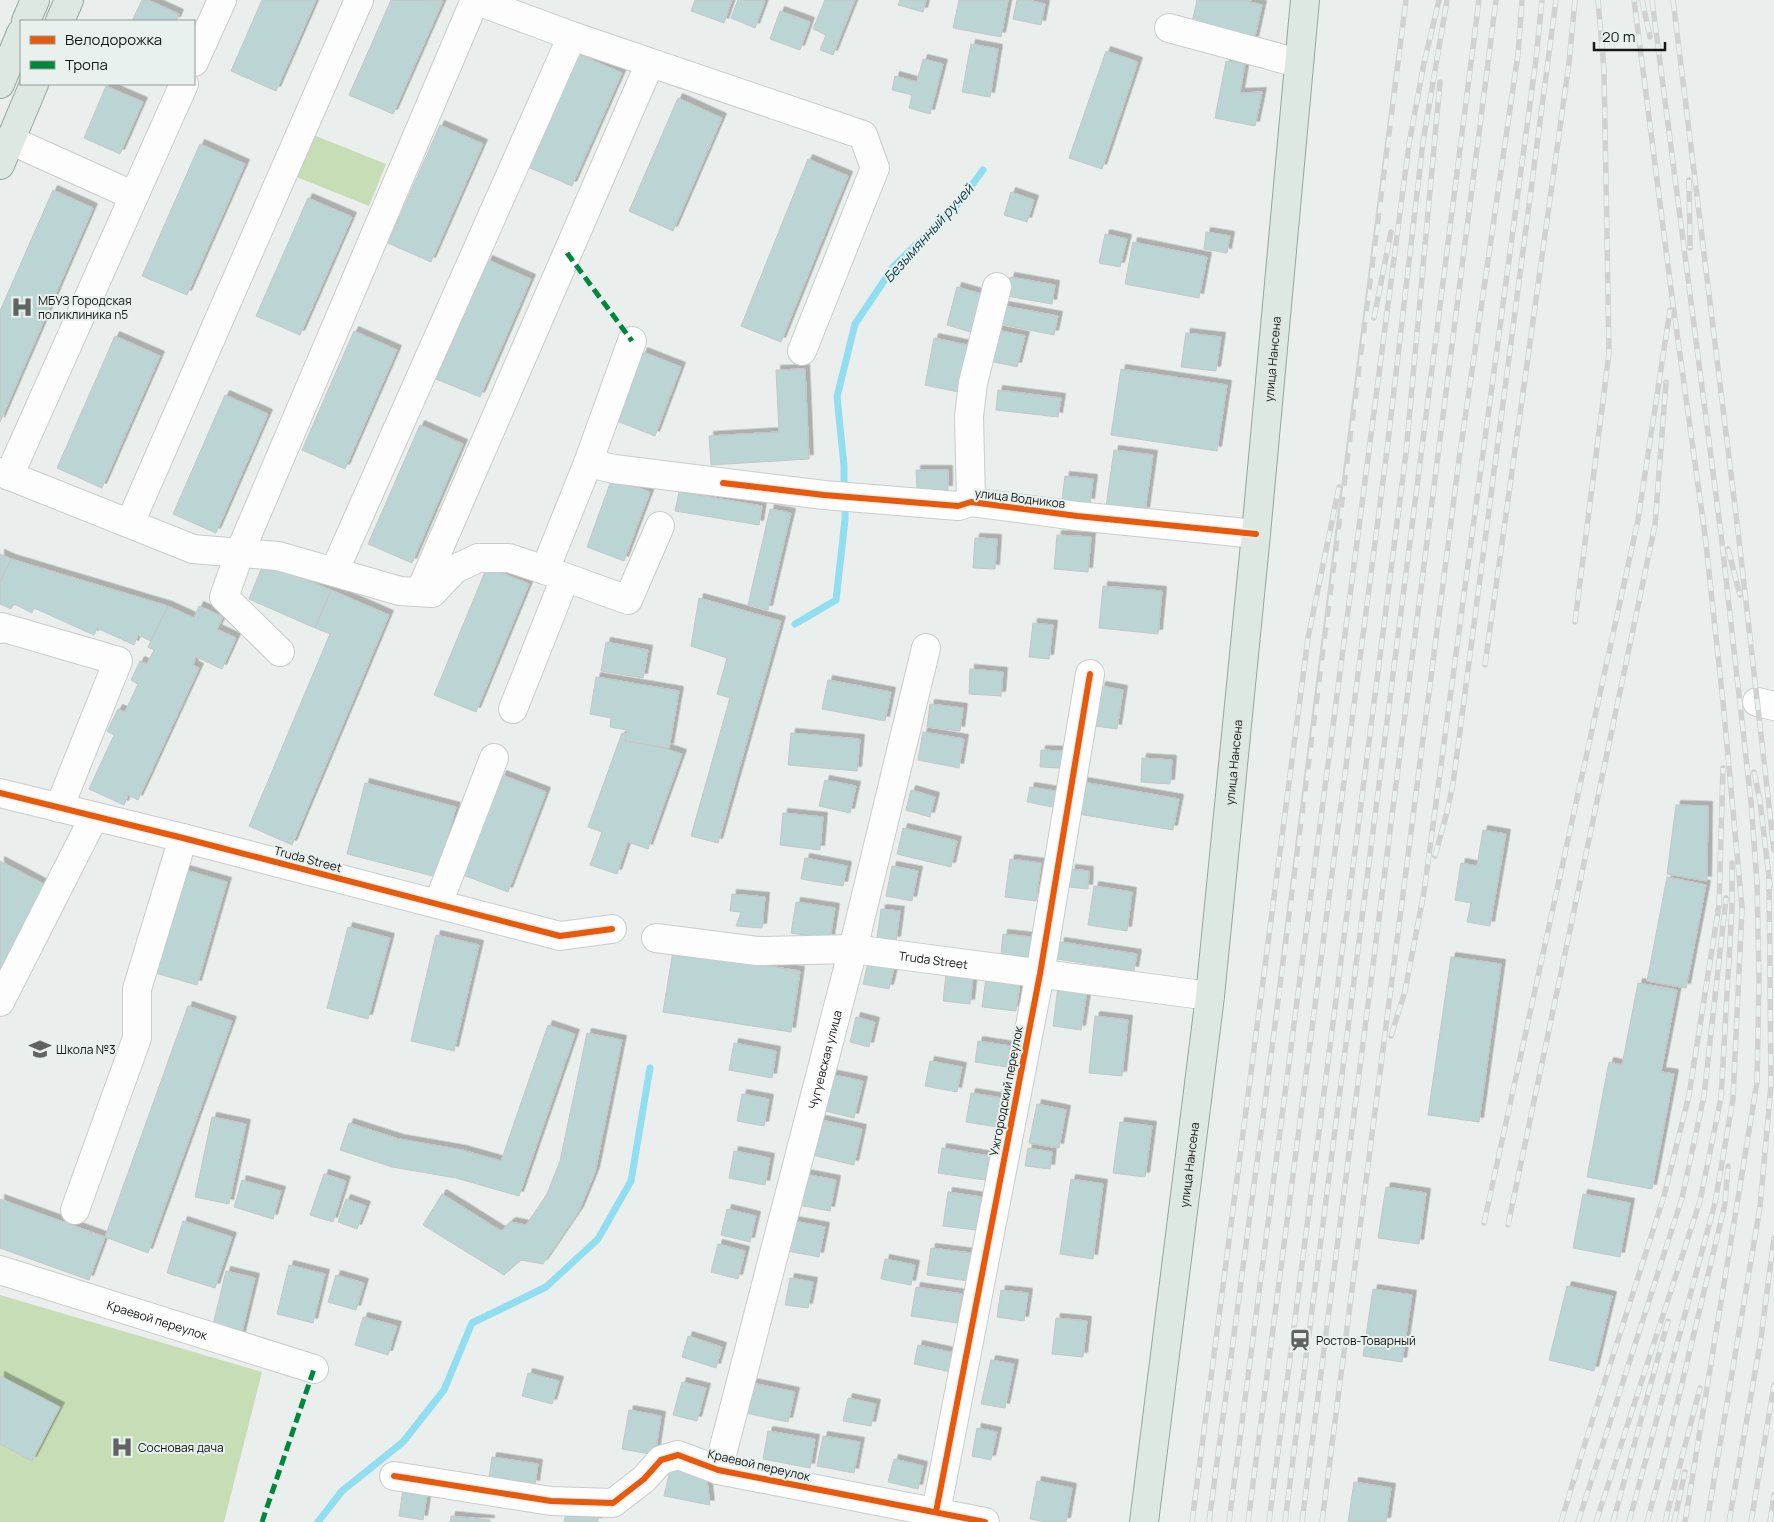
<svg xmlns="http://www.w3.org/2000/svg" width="1774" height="1522" font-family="Manrope,sans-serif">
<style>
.green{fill:#c7ddb5}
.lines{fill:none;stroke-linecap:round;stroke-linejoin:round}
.stream{stroke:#90def0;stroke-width:7}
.building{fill:#bbd5d4;stroke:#c3c7c6;filter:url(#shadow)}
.minor-casing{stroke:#c8ccca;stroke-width:30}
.major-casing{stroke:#95a69c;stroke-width:30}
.minor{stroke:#fcfdfc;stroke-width:28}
.major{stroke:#dee8e2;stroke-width:28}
.rail-casing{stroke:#d0d1d1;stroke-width:5.5}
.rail{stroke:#e8f1ee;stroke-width:4;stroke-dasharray:11;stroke-linecap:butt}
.quiet{stroke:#00873e;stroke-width:5;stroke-dasharray:10 5;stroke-linecap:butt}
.cycleway-casing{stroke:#e8f1ee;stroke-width:9}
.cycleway{stroke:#e8590c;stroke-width:6}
.labels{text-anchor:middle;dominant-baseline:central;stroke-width:4;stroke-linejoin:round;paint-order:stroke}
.poi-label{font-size:12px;fill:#141716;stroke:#e8f1ee;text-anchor:start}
.street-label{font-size:12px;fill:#141716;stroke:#e8f1ee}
.water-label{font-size:14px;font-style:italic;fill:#0e404c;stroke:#e8f1ee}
</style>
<defs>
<filter id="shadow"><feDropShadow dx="4.5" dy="-4.5" stdDeviation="0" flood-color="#0004"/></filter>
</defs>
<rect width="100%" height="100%" fill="#eaefed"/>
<path class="green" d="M306,132L386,164L369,206L289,174Z
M0,1295L262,1372L224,1522H0Z"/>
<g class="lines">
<path class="stream" d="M844,492V466L837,397L855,324L894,266L957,205L983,170
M795,624L836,600L845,520V503
M318,1522L342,1491L403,1442L444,1390L472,1323L546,1287L598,1239L631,1181L650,1068"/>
</g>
<path class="building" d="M142,0H148L179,14L176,21H132Z
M262,0H316L276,91L231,71Z
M391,0L443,1L393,114L349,95Z
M695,0H732L724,23L691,11Z
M738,0L765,1L755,28L731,18Z
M825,0H855L833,55L820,50L826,35L813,29Z
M900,0H926L923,12L898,5Z
M959,0H1008L1001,37L953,28Z
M1017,0H1028L1045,4L1041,25L1013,19Z
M1197,0H1251L1250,2L1262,5L1254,41L1191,27Z
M780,11L810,22L800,50L770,39Z
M971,44L998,49L990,97L962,92Z
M1106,51L1138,62L1102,169L1069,158Z
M578,54L622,73L572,186L528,167Z
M923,59L943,64L930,114L909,108L912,95L892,90L895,76L917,82Z
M1226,61L1245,64L1240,93L1262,92L1255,126L1215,118Z
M106,86L143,102L120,154L84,138Z
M678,98L722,118L673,231L629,211Z
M440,125L483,144L431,262L388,243Z
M200,144L245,164L187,295L142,276Z
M808,159L848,176L781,342L741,326Z
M53,190L93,208L0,422V311Z
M1011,192L1034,200L1027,222L1004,215Z
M308,198L352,217L300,335L256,316Z
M1206,232L1230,236L1227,253L1204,249Z
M1105,234L1127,239L1120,267L1099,263Z
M1133,242L1207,257L1199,298L1125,284Z
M488,260L531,279L480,397L436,379Z
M1010,277L1055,285L1052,304L1006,296Z
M957,287L985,295L974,333L947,325Z
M1004,306L1058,316L1054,335L1000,324Z
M997,330L1025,336L1017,367L990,361Z
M354,331L397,350L345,469L302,450Z
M1186,333L1221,337L1216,371L1181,367Z
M115,336L160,356L102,488L57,468Z
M934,338L967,345L958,392L925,385Z
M643,352L681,367L655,436L617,421Z
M805,369L809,459L711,465L709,436L779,432L776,370Z
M1121,369L1227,385L1217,451L1111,435Z
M998,390L1061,398L1058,417L996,410Z
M225,395L268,414L216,533L173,514Z
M420,425L463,444L412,563L368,544Z
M1114,450L1153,455L1145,512L1106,507Z
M916,470H948V490H917Z
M1065,476L1093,479L1090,503L1062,499Z
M612,478L650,492L624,561L587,547Z
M679,492L762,506L759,525L675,511Z
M770,509L791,513L768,610L748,605Z
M1057,535L1091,537L1088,572L1054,569Z
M975,538L997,539L995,569L973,568Z
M0,554L11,559L0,582Z
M11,559L168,606L151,641L138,635L134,645L97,628L94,635L34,608L32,613L14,604L11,609L0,604V582Z
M264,562L331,590L315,628L249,599Z
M487,567L529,584L476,712L434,695Z
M1103,586L1162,591L1158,634L1099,628Z
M331,590L389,615L292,845L249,826L330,634L315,628Z
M699,598L781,621L718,843L691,836L730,698L717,694L727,658L691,646Z
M168,606L194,618L199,606L223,617L217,629L236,638L222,669L196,657L193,665L199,668L138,800L128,795L124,805L89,789L114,735L107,731L118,709L125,712L138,684L131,680L140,661L147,664L154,650L148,647Z
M1033,623L1053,625L1049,659L1029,657Z
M606,642L648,650L643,678L601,671Z
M970,669L1003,672L1001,696L969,694Z
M596,677L679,691L669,748L625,741L627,730L610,727L611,718L590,714Z
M828,680L891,692L885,721L822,709Z
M1101,686L1123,690L1117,729L1095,726Z
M930,704L963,708L960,731L927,727Z
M923,732L964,739L959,768L918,760Z
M622,733L626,734L625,741L664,748L682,754L648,849L628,842L617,874L590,865L602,832L588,827Z
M791,733L860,739L857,771L788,765Z
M1041,750L1062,751L1061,768L1040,767Z
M1142,758L1172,760L1170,784L1141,782Z
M502,775L546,792L508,892L463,875Z
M825,780L856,786L850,813L819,806Z
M1083,782L1179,799L1173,830L1078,814Z
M365,783L456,807L437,877L347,854Z
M1030,787L1061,792L1058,808L1027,802Z
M911,790L935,797L930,817L906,810Z
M1676,805L1708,806L1707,881L1667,874Z
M783,813L823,817L820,850L780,845Z
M903,828L957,841L951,867L897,854Z
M1483,830L1506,834L1490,926L1467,922L1471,903L1455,900L1461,863L1477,866Z
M805,858L847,866L843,886L801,879Z
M1010,859L1041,863L1036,901L1005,897Z
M0,861L53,889L0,990Z
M892,866L918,871L912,901L886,896Z
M1071,869L1089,871L1088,889L1069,887Z
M185,870L227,882L197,985L155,973Z
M1667,877L1706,885L1686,988L1647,981Z
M1094,886L1132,892L1127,931L1088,925Z
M732,894L765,897L762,928L736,926L741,912L730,911Z
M796,902L835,908L830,939L791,933Z
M881,909L900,911L896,941L877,938Z
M348,927L390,938L368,1019L327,1008Z
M1003,934L1031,937L1028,957L1001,954Z
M436,935L479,945L454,1051L411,1041Z
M1060,942L1137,954L1134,971L1057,959Z
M673,951L800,971L791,1032L663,1012Z
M1451,957L1501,964L1479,1122L1428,1115Z
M868,963L894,968L889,989L863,984Z
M946,974L973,977L970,1004L943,1001Z
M986,978L1020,983L1016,1011L982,1007Z
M1638,983L1677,990L1661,1072L1674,1074L1652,1189L1587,1177L1609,1062L1622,1065Z
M1058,987L1087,991L1081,1030L1053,1026Z
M188,1006L232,1021L148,1253L105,1237Z
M1095,1016L1128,1020L1122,1076L1089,1073Z
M856,1017L875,1022L869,1047L850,1042Z
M548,1025L575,1034L519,1196L456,1178L392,1167L340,1150L349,1123L399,1139L462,1150L501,1161Z
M587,1033L622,1040L595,1172L579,1211L543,1264L521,1260L504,1275L423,1225L442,1194L501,1231L511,1222L526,1225L547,1194L560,1161Z
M978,1041L1010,1046L1007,1067L975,1062Z
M734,1043L776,1051L772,1078L729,1070Z
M930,1061L962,1067L957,1092L925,1086Z
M829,1074L863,1081L854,1118L821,1110Z
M971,1093L1002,1098L997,1127L966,1122Z
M742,1094L769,1099L764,1126L737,1121Z
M1037,1104L1066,1110L1059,1148L1029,1143Z
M212,1117L246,1124L229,1204L195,1197Z
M817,1119L862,1129L854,1165L808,1154Z
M1120,1122L1152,1126L1145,1177L1113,1173Z
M942,1148L989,1156L985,1180L938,1173Z
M1028,1148L1052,1152L1050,1169L1025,1166Z
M734,1151L770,1158L765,1185L729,1178Z
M324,1174L346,1181L333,1222L310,1215Z
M804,1174L836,1180L830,1211L798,1205Z
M1071,1179L1103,1184L1093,1259L1060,1254Z
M242,1180L281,1191L273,1219L234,1207Z
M1386,1187L1426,1193L1419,1244L1378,1238Z
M948,1192L981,1197L976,1230L943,1226Z
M1583,1194L1630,1203L1620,1257L1573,1248Z
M0,1199L105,1237L89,1280L0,1248Z
M346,1199L366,1206L357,1229L338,1222Z
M727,1209L756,1216L750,1242L721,1235Z
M183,1221L232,1237L215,1288L167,1273Z
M793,1221L825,1227L819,1257L787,1251Z
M718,1244L745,1251L738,1279L711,1272Z
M931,1248L971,1253L968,1281L927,1275Z
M885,1259L915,1265L911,1285L881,1279Z
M289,1265L325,1274L313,1323L277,1314Z
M226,1271L255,1278L240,1340L211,1333Z
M336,1275L364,1283L356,1310L328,1302Z
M790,1278L813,1282L808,1308L785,1305Z
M1567,1286L1612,1296L1594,1371L1549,1360Z
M916,1287L962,1294L957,1323L911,1316Z
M1373,1289L1412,1295L1402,1362L1363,1356Z
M1001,1290L1028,1293L1024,1321L997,1317Z
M363,1317L397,1326L388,1355L355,1345Z
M1056,1318L1087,1321L1083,1357L1052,1354Z
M688,1336L722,1347L716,1368L682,1357Z
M918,1345L955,1353L951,1372L914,1364Z
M991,1360L1014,1364L1005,1408L981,1404Z
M528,1373L559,1381L552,1404L522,1396Z
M0,1376L60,1407L32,1461L0,1444Z
M682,1382L706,1388L697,1421L673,1415Z
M752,1383L795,1392L788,1422L746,1413Z
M848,1398L876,1404L871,1426L843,1421Z
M629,1410L661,1416L655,1455L622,1449Z
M977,1428L997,1432L991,1460L972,1456Z
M768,1431L815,1439L810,1468L763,1459Z
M823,1436L860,1442L854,1473L817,1466Z
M492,1457L538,1464L535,1485L489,1478Z
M894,1459L923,1466L918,1489L888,1482Z
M671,1466L706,1473L710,1505L664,1496Z
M1037,1481L1072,1488L1066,1522H1046L1030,1519Z
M1354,1482L1391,1488L1386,1522H1348Z
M403,1490L427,1495L423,1520L399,1516Z
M566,1513L598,1518V1522H564Z
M451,1516L490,1520V1522H450Z"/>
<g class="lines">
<g class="minor-casing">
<g id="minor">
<path d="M475,0L572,36L863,135L875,168L802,351"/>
<path d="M1169,28L1298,63"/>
<path d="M194,62L222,0"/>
<path d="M10,140L134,196"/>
<path d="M588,463L632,341"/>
<path d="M0,472L193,549L278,556L400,591L432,593L455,569L478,558H509L545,570L588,463L614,469L824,495L958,506L971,502L1077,516L1256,534"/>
<path d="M9,476L184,84"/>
<path d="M971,502L969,416L973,383L997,287"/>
<path d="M130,523L359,0"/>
<path d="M545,570L628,600L660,526"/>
<path d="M334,572L572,36"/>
<path d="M420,592L650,63"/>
<path d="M0,629L1,627L118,661L59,808"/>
<path d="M280,652L224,597L240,552L475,0"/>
<path d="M1757,702L1774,706"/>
<path d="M513,709L565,578"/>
<path d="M0,793L183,838L560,936L612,929"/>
<path d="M438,904L494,758"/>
<path id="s1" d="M656,938L757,951L853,949L1210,996"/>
<path d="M0,1002L94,817"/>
<path d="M75,1210L137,1038V989L183,838"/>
<path id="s2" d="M0,1270L314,1369"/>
<path id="s3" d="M718,1470L853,949L926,648"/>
<path d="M394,1476L551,1501L613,1503L644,1479L661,1460L678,1455L718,1470L985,1522"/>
<path d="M936,1512L1040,974L1090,674"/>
</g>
</g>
<g class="major-casing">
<g id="major">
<path d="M26,21L35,0"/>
<path d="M60,21L69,0"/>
<path d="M0,84L21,33"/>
<path d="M0,165L34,84"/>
<path id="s4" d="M1144,1522L1210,996L1256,534L1305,0"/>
</g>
</g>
<use href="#minor" class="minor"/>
<use href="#major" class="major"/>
<g class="rail-casing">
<path id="rail" d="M1642,0L1650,37
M1652,0L1721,534L1751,802L1757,882L1759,980L1757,1082L1685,1522
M1673,0L1738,531L1774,850
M1689,180L1690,248
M1374,318L1391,232
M1728,549L1740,595
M1575,622L1609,353L1604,70L1598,0
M1485,665L1569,63L1575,0
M1754,772L1760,801L1770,886
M1435,856L1446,816L1453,784L1556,0
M1391,1036L1405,991L1424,892L1536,59L1542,0
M1484,1223L1638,520L1670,310
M1508,1225L1655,525L1666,382
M1192,1522L1308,638L1339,487
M1209,1522C1277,1015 1344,508 1406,0
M1229,1522L1409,144L1424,63L1439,0
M1248,1522L1387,450L1423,142L1447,0
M1269,1522L1406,453L1440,82
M1285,1522L1479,0
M1302,1522L1496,0
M1322,1522L1459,460L1518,54L1522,0
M1561,1522L1586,1440L1664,1196L1689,1095L1719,905L1723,768
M1578,1522L1682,1198L1704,1096L1726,898
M1596,1522L1700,1201L1721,1098L1732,907V863
M1613,1522L1668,1321
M1629,1522L1715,1203L1733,1099L1742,908L1723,702L1705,535L1672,297L1634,0
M1647,1522L1662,1467L1725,1204L1728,1166
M1665,1522L1700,1388
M1674,1522L1685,1472
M1707,1522L1760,1207L1771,1085L1769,879
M1729,1522L1761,1338L1774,1238
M1751,1522L1774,1385
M1770,1522L1774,1495"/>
</g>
<use href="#rail" class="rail"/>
<path class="quiet" d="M567,253L632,341
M262,1522L314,1369"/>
<g class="cycleway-casing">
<path id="cycleway" d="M723,483L824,495L958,506L971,502L1077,516L1256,534
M0,793L183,838L560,936L612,929
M394,1476L551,1501L613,1503L644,1479L661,1460L678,1455L718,1470L985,1522
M936,1512L1040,974L1090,674"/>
</g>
<use href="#cycleway" class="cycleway"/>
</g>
<defs>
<g id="hospital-bare" transform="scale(1.725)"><path d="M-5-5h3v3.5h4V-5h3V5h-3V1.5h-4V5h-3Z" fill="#5f6361" stroke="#e8f1ee" stroke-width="2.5" paint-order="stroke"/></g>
<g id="school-bare" transform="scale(1.725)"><path d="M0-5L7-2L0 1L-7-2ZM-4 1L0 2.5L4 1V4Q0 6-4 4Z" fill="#5f6361" stroke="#e8f1ee" stroke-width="2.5" paint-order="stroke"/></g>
<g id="station-bare" transform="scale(1.725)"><path d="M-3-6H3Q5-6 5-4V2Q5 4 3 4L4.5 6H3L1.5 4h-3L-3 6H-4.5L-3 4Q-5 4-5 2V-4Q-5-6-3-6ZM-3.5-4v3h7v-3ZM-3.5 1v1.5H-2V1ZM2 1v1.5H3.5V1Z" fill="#5f6361" stroke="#e8f1ee" stroke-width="2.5" paint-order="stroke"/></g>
</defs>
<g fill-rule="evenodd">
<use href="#hospital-bare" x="22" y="307"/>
<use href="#school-bare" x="40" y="1049"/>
<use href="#station-bare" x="1300" y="1340"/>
<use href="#hospital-bare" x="122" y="1447"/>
</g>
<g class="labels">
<g class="poi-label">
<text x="38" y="300">МБУЗ Городская<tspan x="38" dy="14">поликлиника n5</tspan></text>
<text x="56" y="1049">Школа №3</text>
<text x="1316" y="1340">Ростов-Товарный</text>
<text x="138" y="1447">Сосновая дача</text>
</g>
<g class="street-label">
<text stroke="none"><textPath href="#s4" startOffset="1170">улица Нансена</textPath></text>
<text transform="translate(1020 498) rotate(7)">улица Водников</text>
<text stroke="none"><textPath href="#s4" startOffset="765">улица Нансена</textPath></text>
<text transform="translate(308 859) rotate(15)">Truda Street</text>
<text stroke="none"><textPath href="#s1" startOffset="279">Truda Street</textPath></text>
<text stroke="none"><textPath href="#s3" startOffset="424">Чугуевская улица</textPath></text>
<text transform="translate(1006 1091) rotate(-79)">Ужгородский переулок</text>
<text stroke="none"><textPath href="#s4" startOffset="360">улица Нансена</textPath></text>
<text stroke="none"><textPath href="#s2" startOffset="165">Краевой переулок</textPath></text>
<text transform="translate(759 1465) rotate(13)">Краевой переулок</text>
</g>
<g class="water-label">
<text transform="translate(928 233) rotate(-48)">Безымянный ручей</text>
</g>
</g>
<rect x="20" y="20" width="175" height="65" fill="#e8f1ee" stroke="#939a98"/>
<rect x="30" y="36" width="25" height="8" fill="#e8590c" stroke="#939a98"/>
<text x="65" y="45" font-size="15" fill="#141716">Велодорожка</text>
<rect x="30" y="61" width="25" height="8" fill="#00873e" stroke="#939a98"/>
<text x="65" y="70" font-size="15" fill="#141716">Тропа</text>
<path d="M1594 42v8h71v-8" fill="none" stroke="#141716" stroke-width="2.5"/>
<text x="1602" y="42" font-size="15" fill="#141716" stroke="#e8f1ee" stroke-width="4" paint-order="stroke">20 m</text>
</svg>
